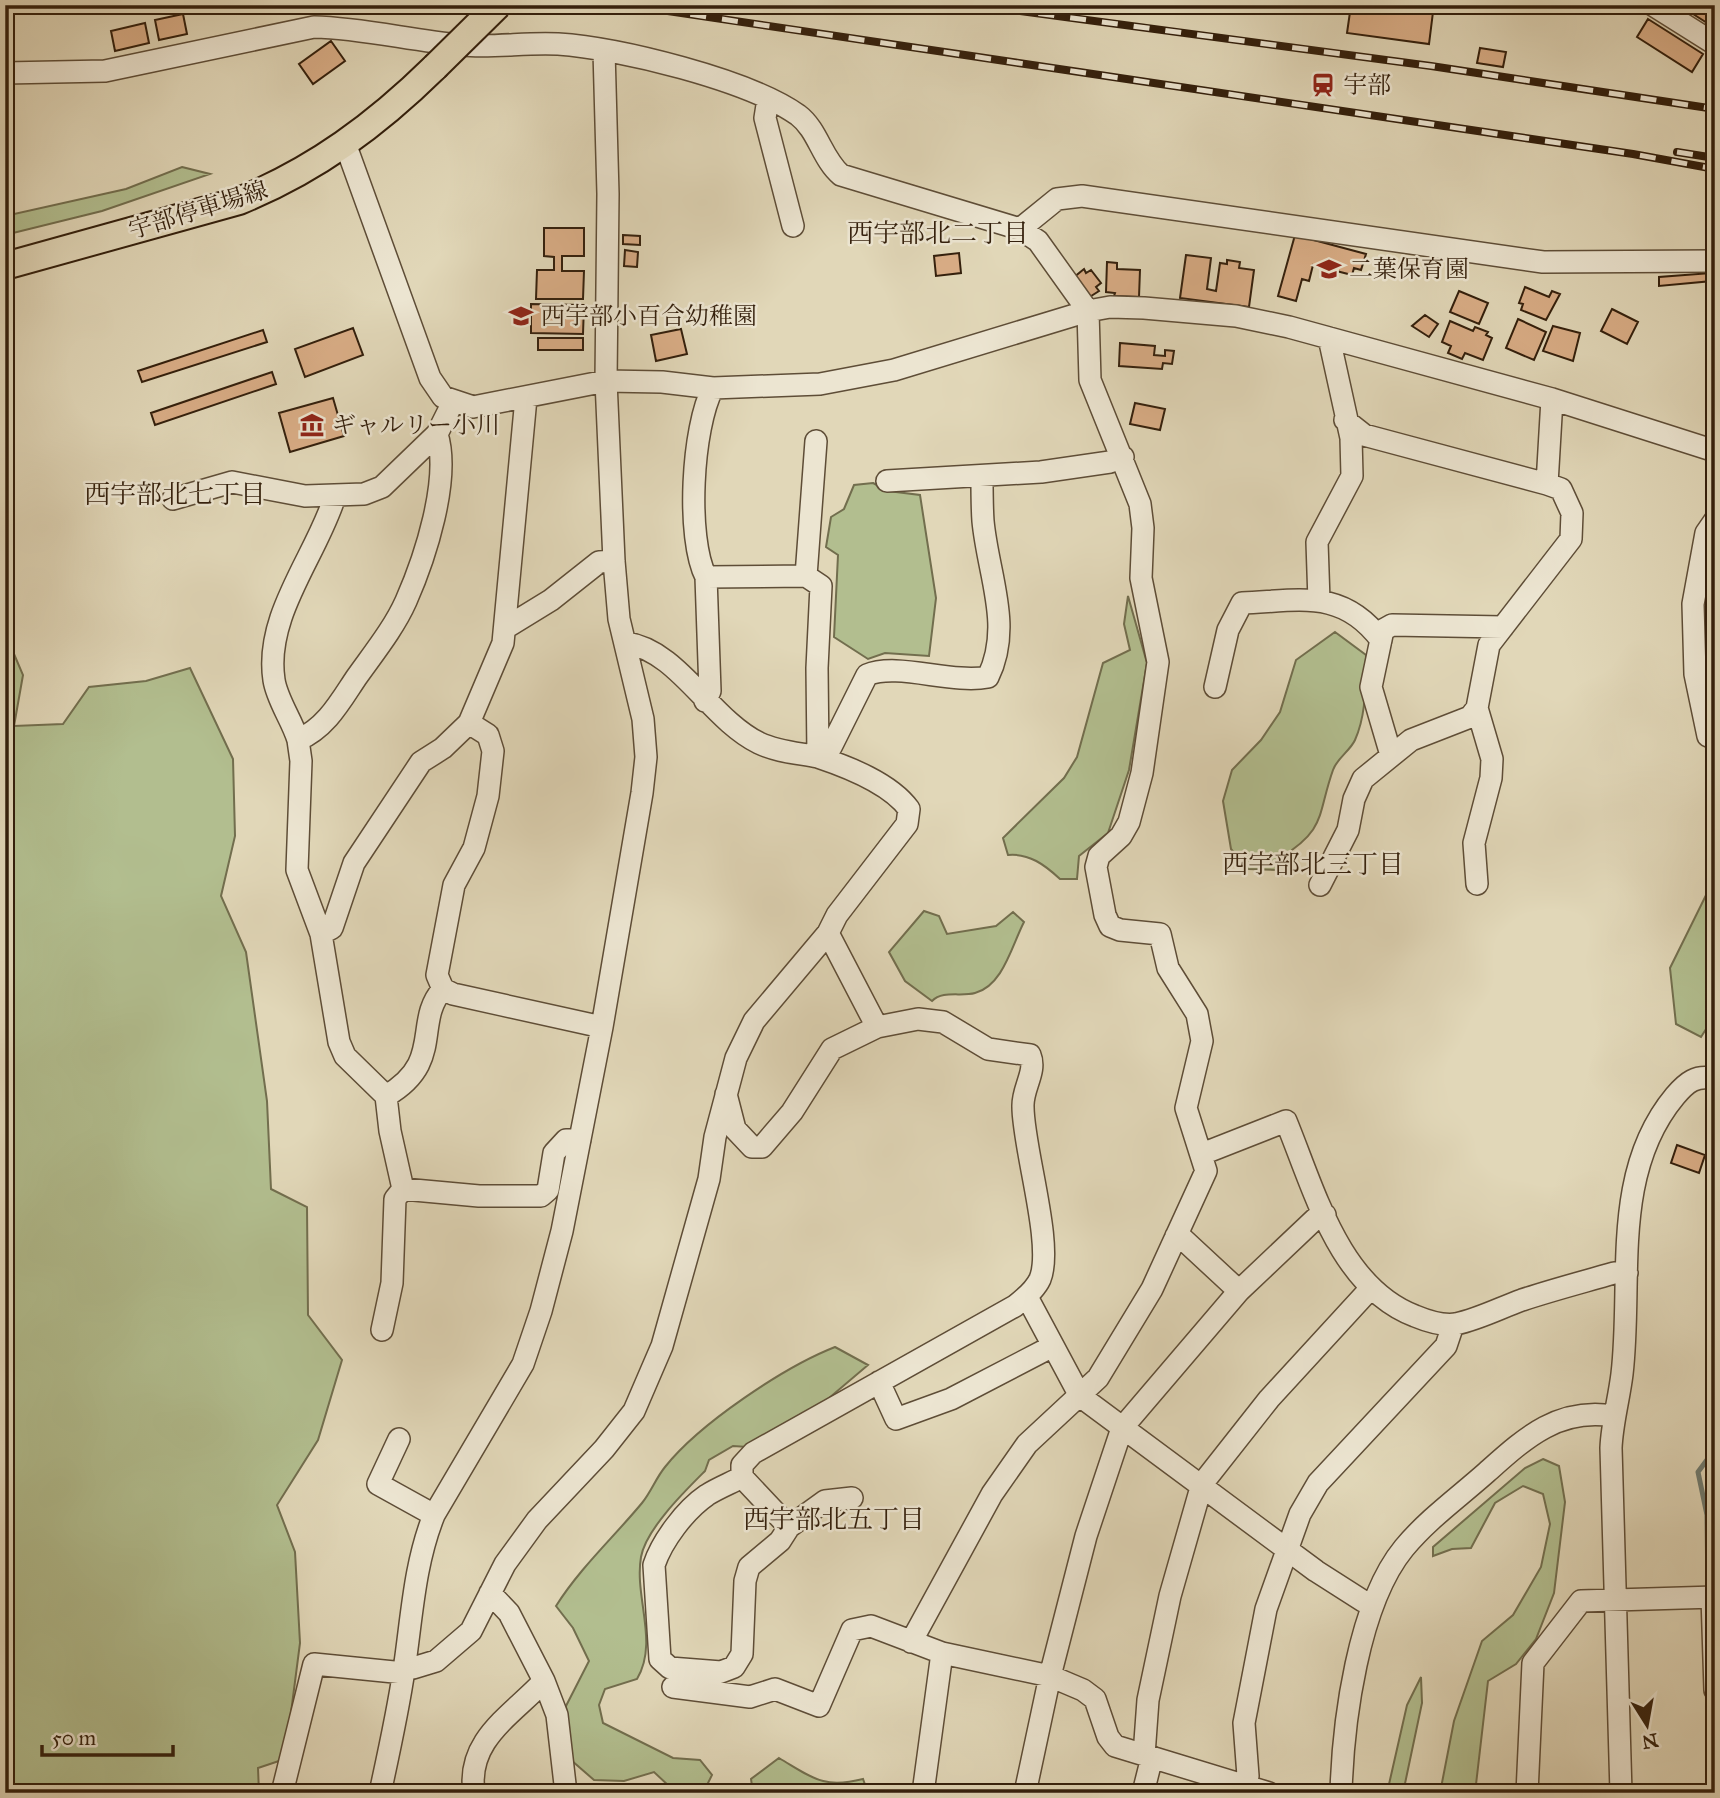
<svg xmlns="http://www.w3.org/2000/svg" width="1720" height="1798" font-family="'IM FELL Great Primer','Noto Serif JP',serif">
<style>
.green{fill:#b2be8f;stroke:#726e4e;stroke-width:2}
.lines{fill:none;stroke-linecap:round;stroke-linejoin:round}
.stream{stroke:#6e7b71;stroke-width:5}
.building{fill:#d9ad86;stroke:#331f0c;stroke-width:2}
.minor-casing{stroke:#5e4d37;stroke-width:24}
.major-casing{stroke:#331f0c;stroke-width:30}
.minor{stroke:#ece5d1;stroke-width:21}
.major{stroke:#e1d7b8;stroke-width:26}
.rail-casing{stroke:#331f0c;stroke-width:8}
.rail{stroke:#ece5d1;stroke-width:5;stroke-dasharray:16;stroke-linecap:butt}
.major-bridge-casing{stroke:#331f0c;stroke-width:30;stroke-linecap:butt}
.major-bridge{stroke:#e1d7b8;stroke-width:26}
.labels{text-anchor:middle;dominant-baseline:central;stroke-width:5;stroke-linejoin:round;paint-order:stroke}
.poi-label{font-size:24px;fill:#331f0c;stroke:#ece5d1;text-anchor:start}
.street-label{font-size:24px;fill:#331f0c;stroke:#ece5d1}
.neighbourhood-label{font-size:26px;fill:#331f0c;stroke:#ece5d1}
</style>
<rect width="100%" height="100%" fill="#e1d7b8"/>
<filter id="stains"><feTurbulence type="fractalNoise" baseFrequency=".00286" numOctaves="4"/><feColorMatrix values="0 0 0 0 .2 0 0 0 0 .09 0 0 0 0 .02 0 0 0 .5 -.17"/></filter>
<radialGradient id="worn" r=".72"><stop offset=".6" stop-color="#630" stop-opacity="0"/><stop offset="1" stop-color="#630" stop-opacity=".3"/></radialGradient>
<path class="green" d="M182,167L210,174L102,211L5,235V216L126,189Z
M873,483L888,491L920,495L936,598L929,656L885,653L868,659L834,637L838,555L826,547L831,517L844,509L854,485Z
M1128,596L1147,663L1129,770L1108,833L1079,856L1077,879H1060C1045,865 1029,853 1008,855L1003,838L1064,778L1077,757L1103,663L1130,650L1124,624Z
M1335,632L1366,655C1365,684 1367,713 1355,740C1350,751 1337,758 1333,770C1317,815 1327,829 1280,858L1277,870L1248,869L1231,849L1223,801L1232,770L1261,740L1280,712L1296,660Z
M14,654L23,675L14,726L63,724L89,687L146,681L190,668L233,759L235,836L221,896L246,952L267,1101L271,1189L307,1207L308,1315L342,1360L318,1440L277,1505L295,1552L300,1643L285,1759L258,1768L259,1793H5V666Z
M1715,877V1015L1701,1037L1676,1024L1670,968Z
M924,911L939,916L947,934L996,926L1013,912L1024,922C1012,945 1003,986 975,993C961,997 943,990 932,1001L905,981L889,952Z
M835,1347L868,1365L822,1404L748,1447L733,1446L709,1460L705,1471C685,1491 646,1529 641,1557C634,1597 659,1642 637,1679L605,1689L599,1705L603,1723L673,1758L700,1760L712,1775L703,1793H663L670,1787L654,1772L624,1781L594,1780L571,1760L566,1706L589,1661L573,1628L556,1606C580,1568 613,1538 642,1503C651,1492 656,1478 665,1467C699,1424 784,1367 835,1347Z
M1543,1459L1559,1466L1565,1502L1554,1593L1536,1639L1516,1664L1488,1681L1475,1793H1440L1454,1721L1482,1641L1513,1615L1541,1567L1550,1524L1543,1494L1523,1486L1495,1503L1471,1548L1452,1549L1433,1556V1547L1525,1468Z
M1421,1677L1422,1703L1403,1793H1387L1407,1705Z
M779,1758C813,1778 823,1789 863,1779L868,1793H753L751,1779Z"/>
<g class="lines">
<path class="stream" d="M1708,1594L1707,1515L1698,1472L1715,1449
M1711,1694L1712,1793"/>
</g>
<path class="building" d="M1351,5L1433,12L1429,44L1347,33Z
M1679,5H1715V28Z
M183,14L187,34L159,40L155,20Z
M1648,19L1703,54L1692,72L1637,37Z
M145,23L149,43L115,51L111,31Z
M331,41L345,61L313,84L299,64Z
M1480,48L1506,52L1503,67L1477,63Z
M544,228H584V256H562V271H584L583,299H536L537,270H554V257L544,256Z
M623,235L640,236V245L623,244Z
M1295,235L1366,254L1361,270L1354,268L1352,275L1313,265L1309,281L1302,279L1296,301L1278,296Z
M625,250L638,252L637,267L624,266Z
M959,253L961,273L936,276L934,256Z
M1186,255L1211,258L1207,289L1216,291L1220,263L1227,264V260L1240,262L1239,268L1254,270L1249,307L1180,298Z
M1107,262L1117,263V269L1140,270L1139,297L1114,296L1115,293L1106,292Z
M1084,269L1086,273L1091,270L1101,283L1096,287L1099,291L1088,298L1073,278Z
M1711,273L1712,281L1659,286V277Z
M1525,287L1549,297L1552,291L1560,294L1546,320L1521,310L1523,304L1519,303Z
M1459,291L1488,303L1479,324L1450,312Z
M531,304L584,305L583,334L531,333Z
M1612,309L1638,322L1627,344L1601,331Z
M1425,315L1438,324L1429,337L1412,326Z
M1518,319L1546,332L1534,360L1506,348Z
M1450,321L1473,331L1475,327L1488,332L1486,335L1492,338L1483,360L1465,353L1462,359L1448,353L1451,346L1442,342Z
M1553,326L1580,333L1573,361L1543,351Z
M353,328L363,355L305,377L295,349Z
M681,329L687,354L656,361L651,335Z
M263,330L267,342L142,382L138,371Z
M538,338H583V350H538Z
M1120,343L1155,346L1154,355L1165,356V350L1174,351L1172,364L1163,363L1162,369L1119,366Z
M272,372L276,384L155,425L151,413Z
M333,398L344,436L290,452L279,413Z
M1135,403L1165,409L1160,430L1130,424Z
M1677,1145L1705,1155L1699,1173L1671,1163Z"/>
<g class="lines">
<g class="minor-casing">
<path id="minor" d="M1653,5L1715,44
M5,73L105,71L314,27C364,28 412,41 462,45C494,48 527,42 558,44C619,48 749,80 798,115C818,130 822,159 841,175L1020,229L1038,241L1088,311L1090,380L1140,504L1143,528L1141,578L1158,662L1142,773L1129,822L1121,836L1099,856L1096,867L1105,915L1110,926L1120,930L1160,934L1168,968L1197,1014L1202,1041L1186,1108L1206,1171L1152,1289L1098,1378L1027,1444L992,1494L911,1642
M768,99L765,118L793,226
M346,146L430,378L443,397L473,407L606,381L662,382L713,388L820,384L894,370L1088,311L1110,307L1144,308L1236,316L1289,327L1552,399L1715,451
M1020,229L1057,199L1082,196L1543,262L1715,261
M1345,420L1364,435L1547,484
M887,481L1041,472L1110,462L1123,457
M173,499L232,482L305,496L364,494L382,487L437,434
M706,577L806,576
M1319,601L1317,542L1352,476L1351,438L1329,338
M507,627L551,600L599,562L614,561
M626,643C678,650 710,719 759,743C778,752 798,753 818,757L831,747L867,675C897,662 951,684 988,677C1013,626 988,575 983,521C982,507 982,492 982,477
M1215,687L1228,630L1242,603C1299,601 1342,588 1381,640
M705,701L710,691L706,577C686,538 692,427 713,388
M469,723L488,735L493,751L488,796L474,848L454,885L437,975L443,989L453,994L602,1027
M1708,736L1695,674L1693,604L1706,533L1715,520
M298,740C292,720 277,700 274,680C264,615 317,555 335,496
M1391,755L1371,687L1383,630L1392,625L1503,627
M1477,884L1474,843L1491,778L1492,759L1477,708L1489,645L1571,539L1572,513L1561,489L1547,484L1552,399
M1320,885L1348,830L1354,799L1363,779L1411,740L1470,717L1477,708
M828,933L877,1027
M321,934L332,928L354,863L421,762L443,748L469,723L503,643L526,398
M726,1094L735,1129L752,1147H762L792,1112L832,1049L877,1027L918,1019L943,1022L988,1049L1030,1055C1037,1072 1022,1088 1023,1107C1023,1148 1054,1245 1040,1279C1035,1290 1024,1299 1015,1306L753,1453L742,1465V1477C731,1483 718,1488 707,1495C685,1510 662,1541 654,1565L660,1659L670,1668L721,1672L734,1667L742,1654L745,1581L749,1567L780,1541L789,1527L825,1501L852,1498
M386,1096C445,1062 413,1022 443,989
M1202,1154L1286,1121C1314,1189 1339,1287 1415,1316C1427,1321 1442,1326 1456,1324C1479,1319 1500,1308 1522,1300C1552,1290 1583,1282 1614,1273H1627
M403,1189L479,1196H541L548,1190L554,1153L566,1140H580
M1176,1236L1184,1240L1239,1291
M1027,1297L1080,1396L1316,1571L1363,1601L1373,1603
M382,1330L392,1283L395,1199L403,1189L390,1131L386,1096L345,1056L339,1042L321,934L297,870L301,761L298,740C326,728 340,702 356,678C373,654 394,628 406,601C425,558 451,479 437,434L453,402
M879,1382L896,1419L951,1399L1051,1347
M399,1439L378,1484L434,1515
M742,1477L789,1527
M1712,1597L1715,1690
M404,1668H413L436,1661L471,1631L505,1564L537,1520L604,1449L634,1411L662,1346L709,1179L715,1137L736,1058L754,1021L828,933L837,915L907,824L909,809C890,783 848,767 818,757L817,668L821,586L806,576L816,441
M544,1681L557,1715L566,1793
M673,1687L750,1697L775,1689L819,1706L852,1630L871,1626L942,1653L1050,1676L1083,1690L1095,1699L1108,1737L1115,1746L1269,1793
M1144,1755L1148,1700L1170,1596L1202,1484L1269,1399L1370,1289
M282,1793L314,1664L404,1673
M380,1793C389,1752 398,1711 404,1670C412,1617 414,1565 434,1515L523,1364L541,1311L562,1231L602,1027L642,793L646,757L643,719L619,619L614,561L606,381L608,194L604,51
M474,1793C466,1740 511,1716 544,1681L509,1613L490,1593
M923,1793L942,1653
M1025,1793L1050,1676L1086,1536L1122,1428L1239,1291L1315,1219L1325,1215
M1143,1793L1152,1757
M1243,1793L1248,1776L1244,1723L1266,1609L1300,1514L1318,1483L1446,1346L1453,1325
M1341,1793C1343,1722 1358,1604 1404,1548C1428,1519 1459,1497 1487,1472C1524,1439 1558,1407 1613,1416
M1527,1793L1533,1663L1581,1601L1715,1597
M1621,1793L1611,1448C1612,1423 1619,1399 1622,1374C1633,1281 1610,1174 1675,1096C1686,1083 1696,1074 1715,1079"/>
</g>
<g class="major-casing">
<path id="major" d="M5,266L239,201C315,170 376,125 435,67"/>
</g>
<use href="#minor" class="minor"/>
<use href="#major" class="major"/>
<g class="rail-casing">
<path id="rail" d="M627,5L1633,154L1715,169
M975,5L1431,66L1715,109
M1677,152L1715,158"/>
</g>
<use href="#rail" class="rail"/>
<g class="major-bridge-casing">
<path id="major-bridge" d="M435,67L498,5"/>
</g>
<use href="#major-bridge" class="major-bridge"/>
</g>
<defs>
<g id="station-bare" transform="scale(1.89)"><path d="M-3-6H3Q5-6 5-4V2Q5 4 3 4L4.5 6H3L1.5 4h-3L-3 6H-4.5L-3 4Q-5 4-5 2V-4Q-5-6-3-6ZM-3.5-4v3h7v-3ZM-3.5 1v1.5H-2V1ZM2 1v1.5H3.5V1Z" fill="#8f2418" stroke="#ece5d1" stroke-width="2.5" paint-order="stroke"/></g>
<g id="school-bare" transform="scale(1.89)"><path d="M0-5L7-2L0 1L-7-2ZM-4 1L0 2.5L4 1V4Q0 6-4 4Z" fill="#8f2418" stroke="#ece5d1" stroke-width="2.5" paint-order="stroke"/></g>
<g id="museum-bare" transform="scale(1.89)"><path d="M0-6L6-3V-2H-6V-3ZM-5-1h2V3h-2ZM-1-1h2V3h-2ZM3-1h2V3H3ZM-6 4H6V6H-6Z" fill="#8f2418" stroke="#ece5d1" stroke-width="2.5" paint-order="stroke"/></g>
</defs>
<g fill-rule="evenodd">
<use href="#station-bare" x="1323" y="85"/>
<use href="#school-bare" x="1329" y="269"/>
<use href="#school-bare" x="521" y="316"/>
<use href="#museum-bare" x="312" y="425"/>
</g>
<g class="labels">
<g class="poi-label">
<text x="1343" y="85">宇部</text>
<text x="1349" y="269">二葉保育園</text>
<text x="541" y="316">西宇部小百合幼稚園</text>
<text x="332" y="425">ギャルリー小川</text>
</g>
<g class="street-label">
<text transform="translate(198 210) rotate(-17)">宇部停車場線</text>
</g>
<g class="neighbourhood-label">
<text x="938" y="233">西宇部北二丁目</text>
<text x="175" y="494">西宇部北七丁目</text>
<text x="1313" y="864">西宇部北三丁目</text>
<text x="834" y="1519">西宇部北五丁目</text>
</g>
</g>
<rect width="1720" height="1798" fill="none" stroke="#e1d7b8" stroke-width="28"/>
<rect x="7" y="7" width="1706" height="1784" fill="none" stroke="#331f0c" stroke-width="3.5"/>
<rect x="14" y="14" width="1692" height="1770" fill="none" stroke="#331f0c" stroke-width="2"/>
<g transform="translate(1647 1725) rotate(169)" stroke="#ece5d1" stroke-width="5" paint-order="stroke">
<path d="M0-5L12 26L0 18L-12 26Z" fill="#331f0c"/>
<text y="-10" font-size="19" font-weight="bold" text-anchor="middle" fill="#331f0c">N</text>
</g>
<path d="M42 1745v10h131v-10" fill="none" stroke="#331f0c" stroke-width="3.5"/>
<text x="52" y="1745" font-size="21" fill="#331f0c" stroke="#ece5d1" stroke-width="5" paint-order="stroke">50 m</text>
<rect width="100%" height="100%" filter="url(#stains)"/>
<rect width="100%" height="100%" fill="url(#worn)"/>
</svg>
